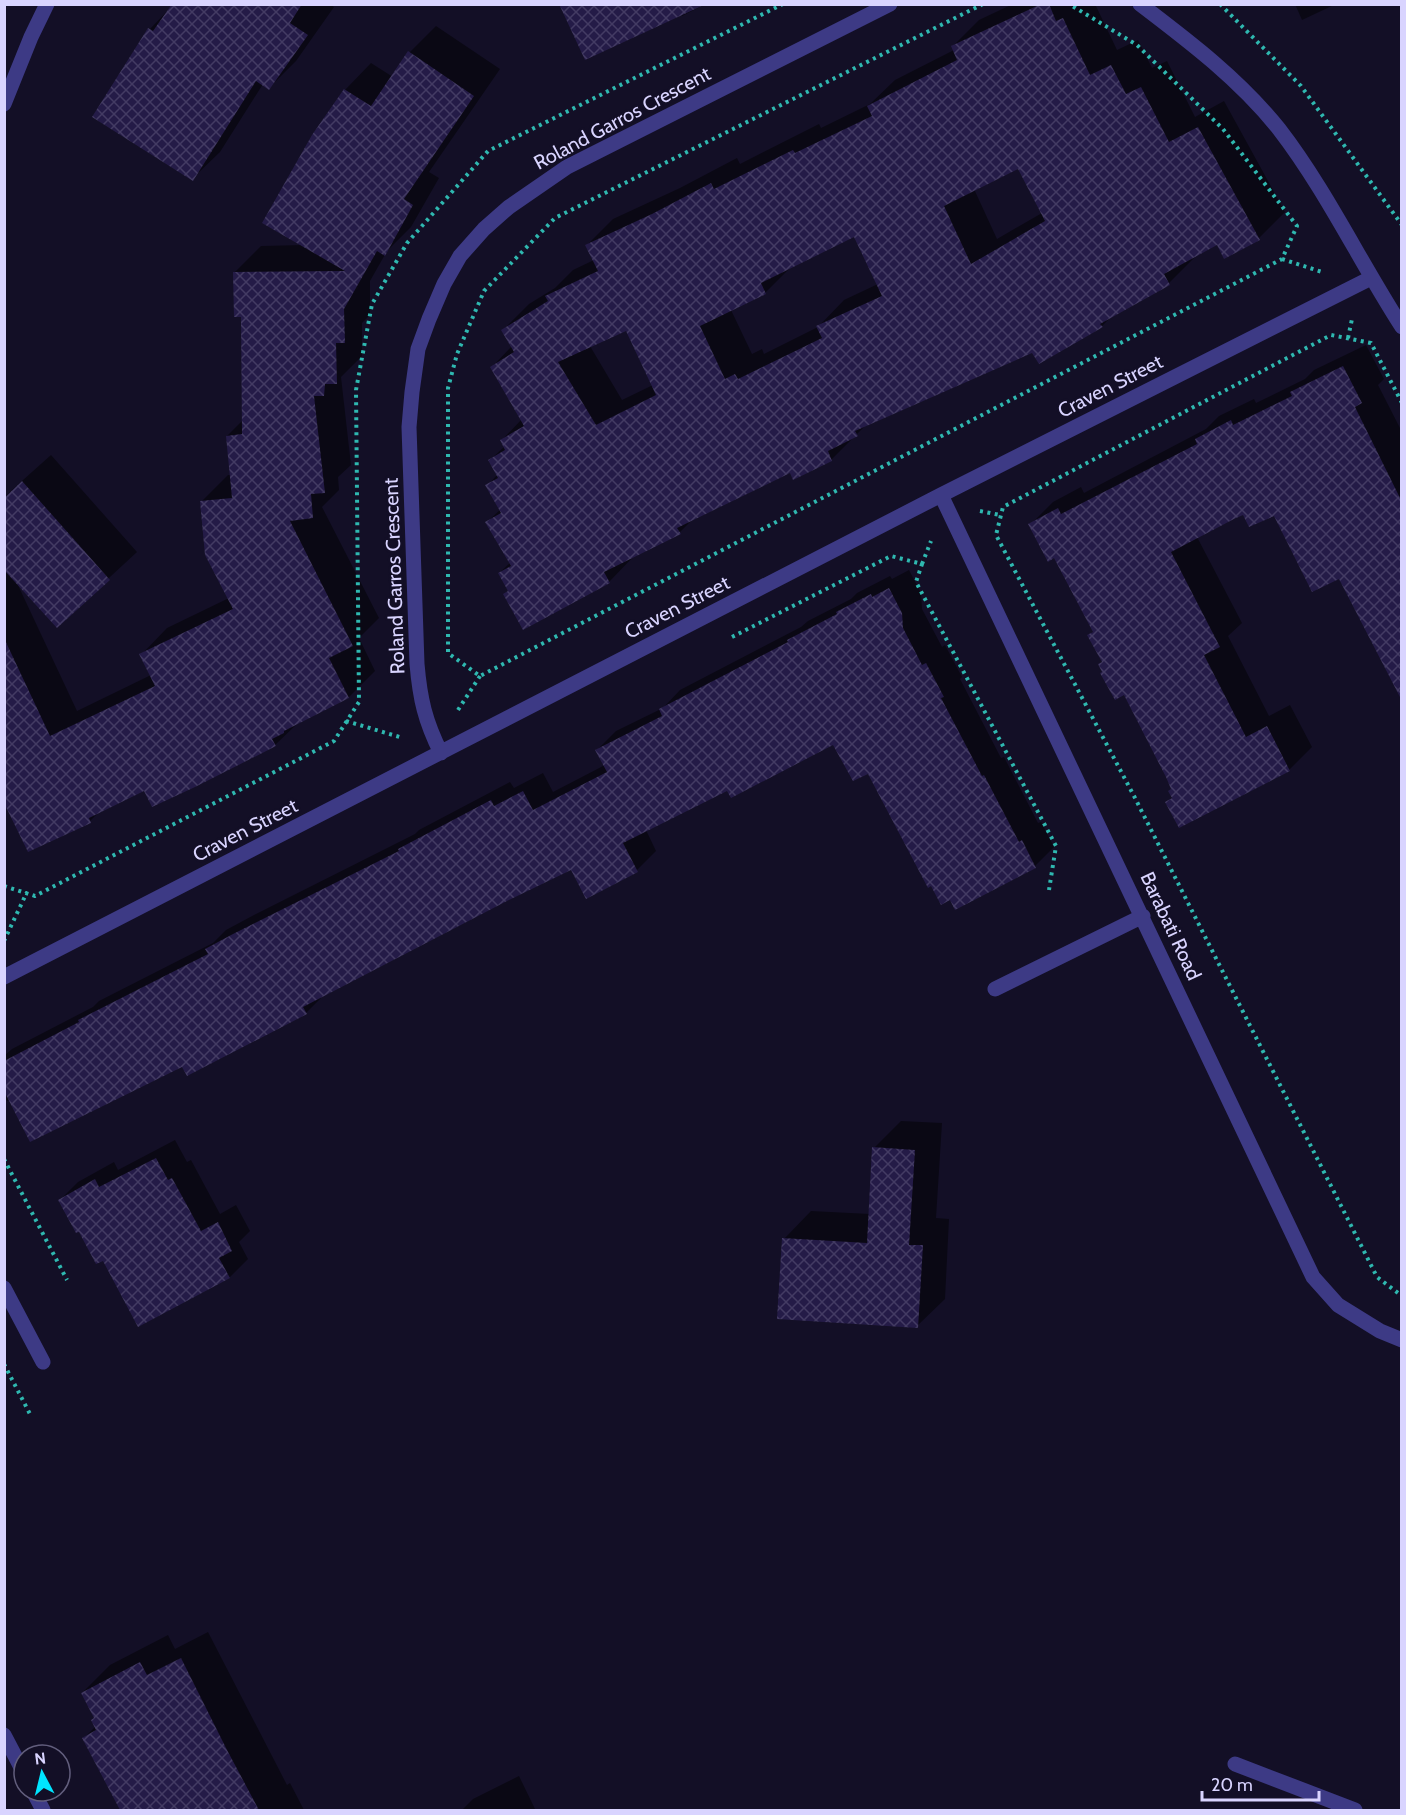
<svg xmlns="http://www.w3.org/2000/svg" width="1406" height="1815" font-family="Cabin,sans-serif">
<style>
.shadow{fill:#0007;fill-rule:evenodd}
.building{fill:url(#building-cross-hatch);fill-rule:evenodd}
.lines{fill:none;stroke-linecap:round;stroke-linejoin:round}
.path{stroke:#2fb8b0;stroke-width:4;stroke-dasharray:3 4.5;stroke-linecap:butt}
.street{stroke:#3d3a85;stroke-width:15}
.labels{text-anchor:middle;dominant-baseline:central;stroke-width:5;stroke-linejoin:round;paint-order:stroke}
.street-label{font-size:20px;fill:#d9d4ff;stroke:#130f26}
</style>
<defs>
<pattern id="building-cross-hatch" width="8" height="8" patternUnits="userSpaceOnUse" patternTransform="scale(1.5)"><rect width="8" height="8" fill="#241b47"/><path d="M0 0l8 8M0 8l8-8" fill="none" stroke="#433b63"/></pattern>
</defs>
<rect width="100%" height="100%" fill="#130f26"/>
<path class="shadow" d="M174,4H330L334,7L296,61L269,88L263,84L220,152L192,179L150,29Z
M561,4H706L682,16L681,14Z
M1013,4H1095L1117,50L1138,40L1152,68L1167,61L1195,117L1224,101L1285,212L1259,238L1217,243L1194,255L1195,257L1169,283L1113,315L1102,326L1033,351L867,424L831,460L790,471L695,517L680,532L635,555L609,582L509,591L499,573L511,562L487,522L501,509L487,486L498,474L490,460L505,446L502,440L522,419L492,367L512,346L503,330L529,304L555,288L573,270L594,260L587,245L613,219L680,188L737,158L740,164L819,124L821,128L870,104L895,80L954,50L953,46L979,20ZM1019,167L1042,213L997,239L974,189ZM854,235L878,284L844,300L818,327L764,354L762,349L752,354L731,310L766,292L792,266ZM627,329L653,385L622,400L590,346Z
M1295,4H1336L1302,20Z
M436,26L500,69L429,172L439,178L411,227L387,251L370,281V315L362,323V356L341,377L351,465L338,477L339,490L322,507L379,618L359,638L375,671L349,697L298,723L275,745L145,789L100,811L90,821L4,799V497L51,455L137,552L57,626L17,583L77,711L151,675L141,655L167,628L229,598L201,502L228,475H231L227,436L243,420L242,316L235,272L261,246L304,245L313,136L345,90L371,63L393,77L410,52Z
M1366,345L1384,379L1378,385L1402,432V677L1340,577L1274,514H1244L1197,537L1242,623L1228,636L1269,716L1290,705L1312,747L1289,770L1167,802L1173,796V788L1125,693L1104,672L1099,664L1103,661L1089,635L1094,631L1054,556L1030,525L1053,502L1081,487L1084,493L1206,429L1219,416L1254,399L1256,403L1305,379L1314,370Z
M909,570L921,593L922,609L942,647L945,645L962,677L960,679L1001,758L1004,757L1038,823L1041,822L1054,847L1035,866L868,772L834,743L728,789L646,830L656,851L637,870L571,868L325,994L306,1013L183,1065L7,1101L4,1095V1056L12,1049L93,1007L99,1001L213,943L226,930L254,915L415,834L419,830L510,782L514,788L543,773L553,792L605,765L597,750L616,731L663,708L680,690L801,627L808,621L851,599L857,593L890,576L892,579Z
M901,1121L942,1123L936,1218L949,1219L945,1299L917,1326L784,1239L811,1211L870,1214L874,1148Z
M175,1140L187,1162L191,1160L220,1214L236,1205L250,1231L239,1242L248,1259L230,1277L139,1325L103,1259L79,1230L60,1200L78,1182L114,1162L118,1170Z
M208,1632L287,1785L290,1783L304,1810H132L109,1767L84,1738L96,1726L95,1717L82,1693L110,1665L168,1635L175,1649Z
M519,1776L535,1809L534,1810H462L473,1799Z"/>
<path class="building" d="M172,4H302L290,23L308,35L269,90L256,81L193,181L92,117L148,28L153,31Z
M559,4H706L585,60Z
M1041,4H1049L1056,21L1063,18L1090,75L1111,65L1126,94L1141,87L1169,142L1198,127L1260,240L1224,259L1217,245L1164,274L1170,285L1100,324L1103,327L1039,364L1032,353L855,431L858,436L828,451L832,461L793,480L790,473L677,528L681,534L604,572L610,583L523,630L503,594L508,591L498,573L511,566L485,522L501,513L485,485L498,478L488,460L505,450L500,440L524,426L490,367L514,352L501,330L548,301L545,296L598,271L585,245L652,214L711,183L714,189L793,150L795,153L872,116L867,106L957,60L951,46ZM1018,169L1045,221L971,264L944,206ZM854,237L882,296L816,326L822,338L738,379L735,374L725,379L700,326L766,294L761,283ZM626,331L656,395L596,425L558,362Z
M408,51L474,96L404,199L413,205L385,256L377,251L344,309L345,343H336L337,384H325L324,396H314L325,493L311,494L313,518L290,521L353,646L329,658L349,698L284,731V733L272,739L276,746L195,787L152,807L144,791L89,818L91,823L28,852L4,803V638L50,736L155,686L139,654L233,609L205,555L200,501L232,498L226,436L242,434L241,317H234L233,272L345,271L262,223L312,135L344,89L371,106Z
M1343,366L1362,403L1355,407L1401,500V699L1339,579L1312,592L1274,516L1249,527L1243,515L1234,519L1171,552L1220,647L1204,655L1246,737L1267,726L1290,771L1179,828L1165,802L1172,798L1168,791L1171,789L1166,777L1124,695L1115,700L1100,673L1102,672L1098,664L1102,662L1087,635L1093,632L1054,558L1048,562L1028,524L1058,508L1061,514L1197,444L1195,439L1231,420L1233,425L1292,396L1290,392Z
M22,481L110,580L57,628L4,570V498Z
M889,588L902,613L903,628L922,665L926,663L944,697L941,698L982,776L984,775L1019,842L1022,840L1036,868L955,910L950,900L941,905L931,886L928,888L868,774L853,781L833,745L731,798L727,791L623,843L638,872L586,899L571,870L507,901L303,1007L307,1014L187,1076L182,1067L30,1142L4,1091V1061L79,1022L78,1020L208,954L205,949L233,934L399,851L398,849L491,800L494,806L523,791L533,810L607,772L595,750L662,716L659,709L788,642L787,640L837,614L836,612L871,594L872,597Z
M872,1147L915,1150L909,1245H923L918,1328L777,1319L782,1238L867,1243Z
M156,1158L168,1180L172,1178L201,1231L218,1222L232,1251L219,1258L230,1278L138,1327L103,1261L96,1264L79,1232L76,1233L58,1200L95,1179L99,1187Z
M181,1658L227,1750L259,1810H120L82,1738L96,1730L91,1720L94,1718L81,1693L140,1662L147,1675Z"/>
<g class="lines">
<path class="path" d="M983,4L555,218L484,291L457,354L448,388V653L480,676L1282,259L1297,226L1223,129L1137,45L1069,4
M1220,4L1301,86L1402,225
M1282,259L1322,272
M1348,338L1352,319
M1402,403L1371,343L1331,335L1003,507L996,535L1134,796L1377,1277L1402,1296
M980,511L1000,515
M922,564L931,541
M732,637L891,556L922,564L916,582L1056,846L1049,890
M458,710L480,676
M346,721L403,738
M4,886L35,896L334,741L359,702L356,390L372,304L407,243L488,151L783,4
M4,941L27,892
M4,1159L67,1280
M4,1364L31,1416"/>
<path class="street" d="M1140,4C1190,42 1240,80 1279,129C1326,190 1360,262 1402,327
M4,104L31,37L47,4
M941,495L1313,1277L1338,1305L1380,1331L1402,1340
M441,753C425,721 420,699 417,664L409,427L412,392L418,349L429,319L444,284L460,256L484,229L509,207L567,167L890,4
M4,977L941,495L1371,278
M995,989L1143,916
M4,1288L43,1362
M4,1735L24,1773
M1235,1764L1355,1810
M33,1791L43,1810"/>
</g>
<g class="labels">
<g class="street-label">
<text transform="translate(622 118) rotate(-28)">Roland Garros Crescent</text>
<text transform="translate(1110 386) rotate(-27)">Craven Street</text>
<text transform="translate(394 576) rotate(-92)">Roland Garros Crescent</text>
<text transform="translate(677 607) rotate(-27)">Craven Street</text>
<text transform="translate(245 830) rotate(-27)">Craven Street</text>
<text transform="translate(1171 926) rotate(65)">Barabati Road</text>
</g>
</g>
<rect width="1406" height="1815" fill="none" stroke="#d9d4ff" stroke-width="12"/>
<g transform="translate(42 1773) rotate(353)"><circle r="28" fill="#130f26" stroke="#625e7d" stroke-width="1.5"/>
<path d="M0-4.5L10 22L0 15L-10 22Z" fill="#00e5ff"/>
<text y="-9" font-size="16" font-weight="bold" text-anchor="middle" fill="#d9d4ff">N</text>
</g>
<path d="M1202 1791v9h117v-9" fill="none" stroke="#d9d4ff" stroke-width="3"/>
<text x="1211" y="1791" font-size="18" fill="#d9d4ff" stroke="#130f26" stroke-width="4.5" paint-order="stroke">20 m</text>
</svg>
